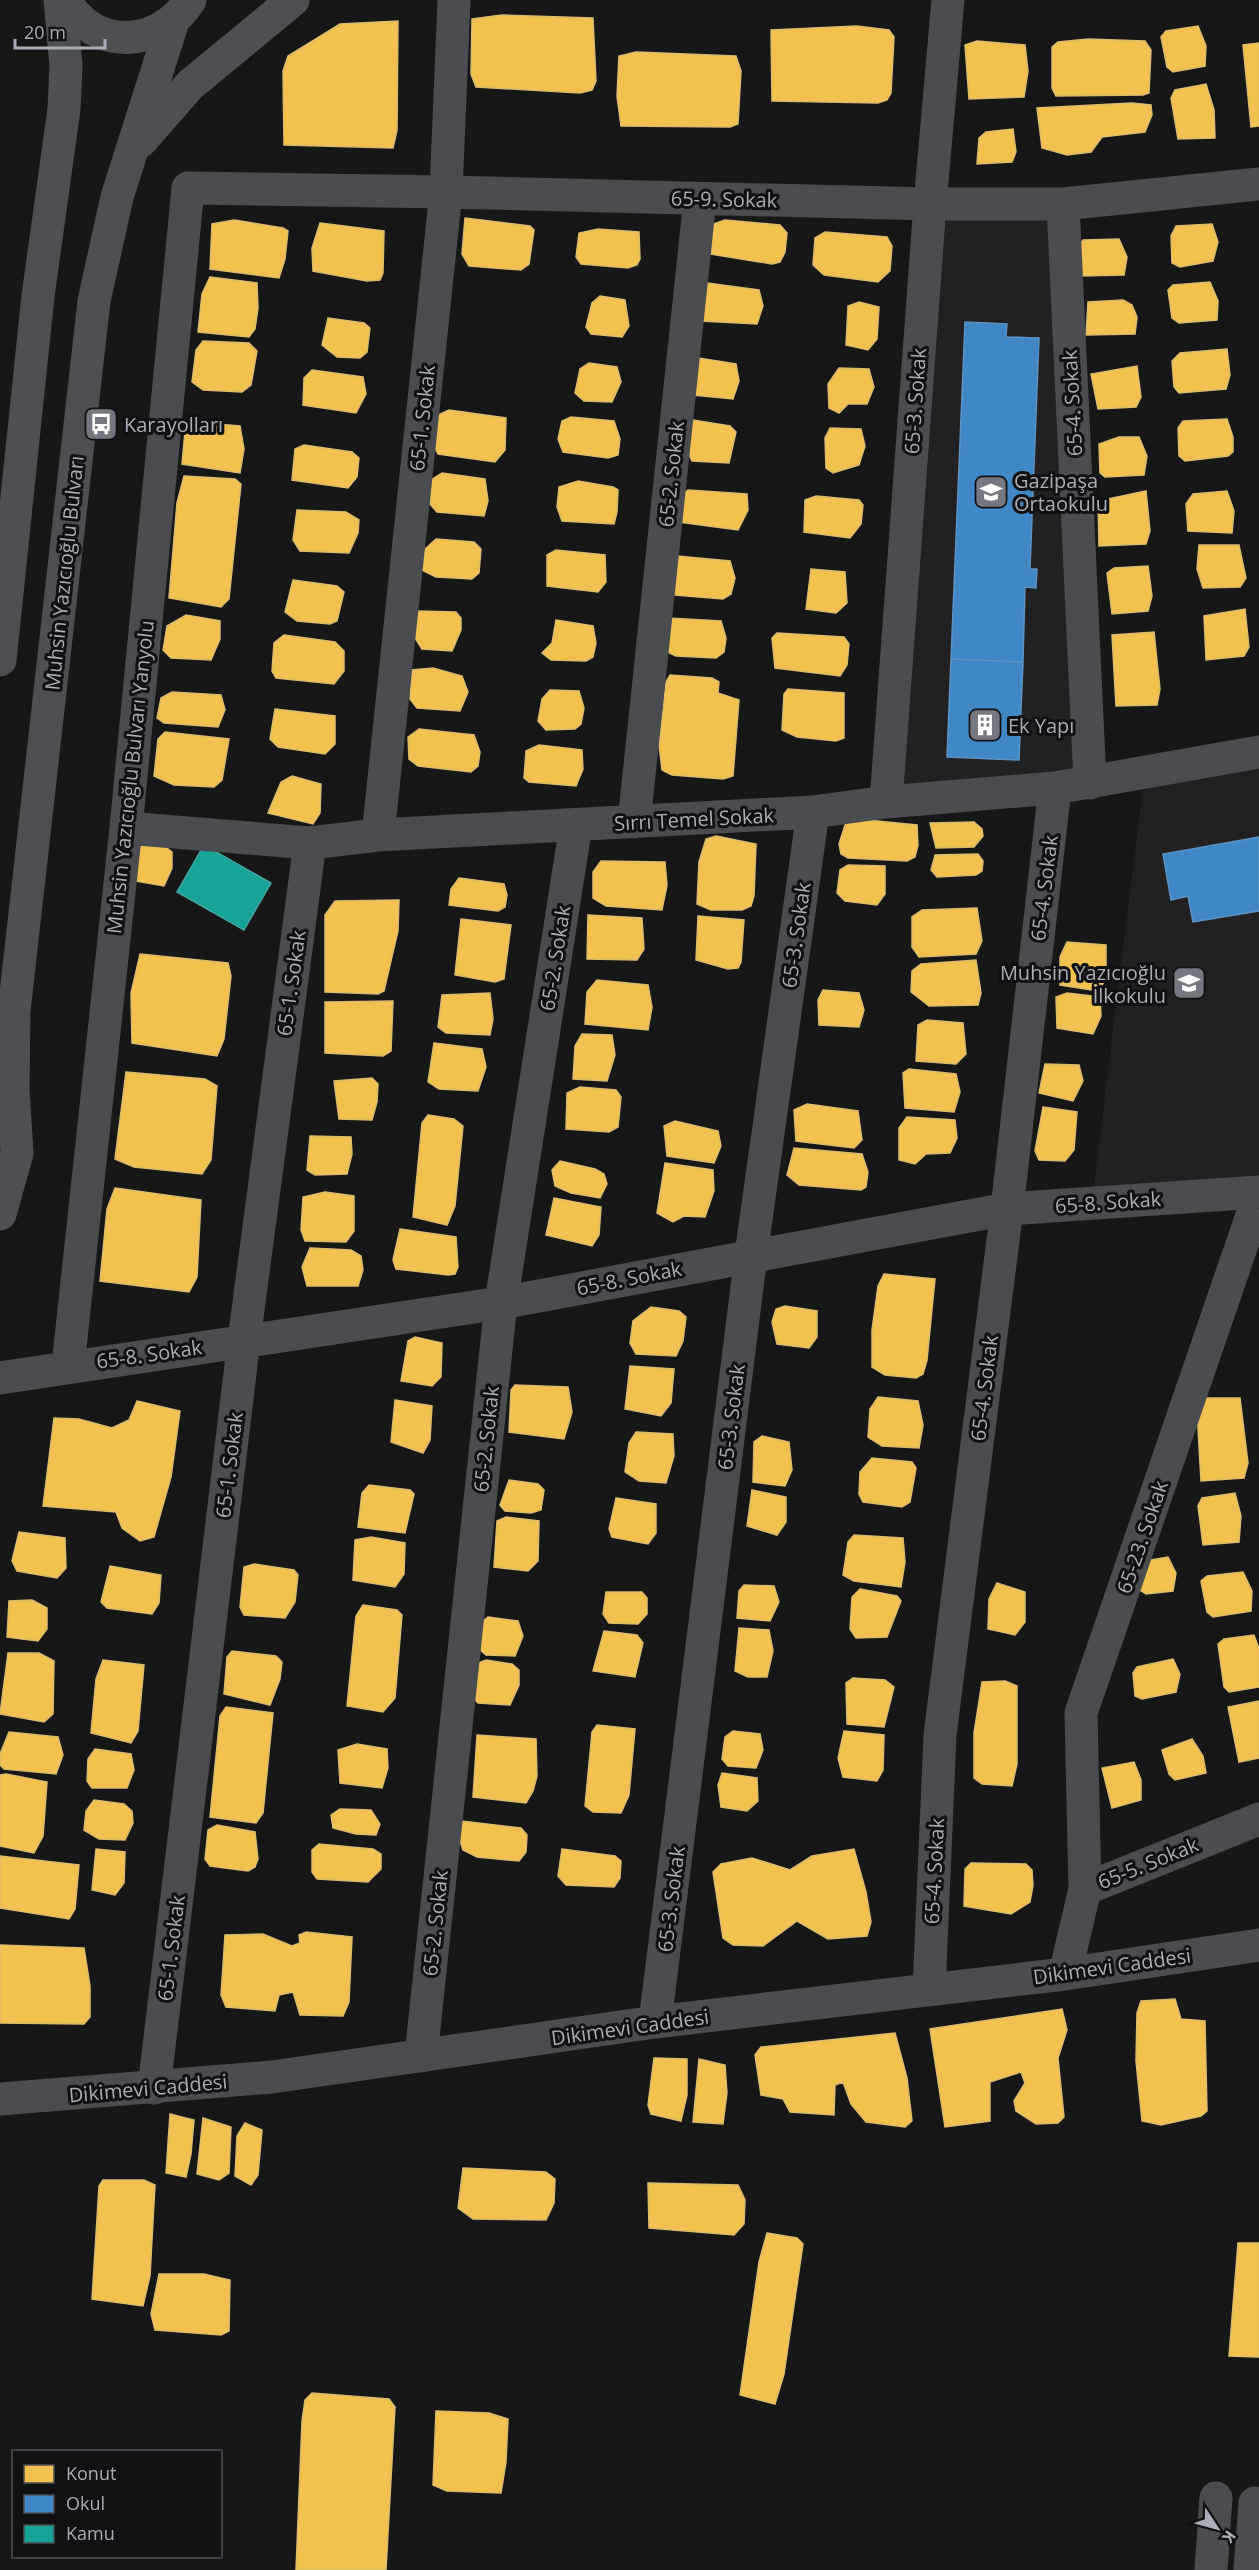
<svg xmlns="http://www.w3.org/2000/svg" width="1259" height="2570" font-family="'Open Sans',sans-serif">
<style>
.built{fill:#212123}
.homes{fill:#f2c14e;stroke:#dcbb6e;stroke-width:1.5}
.schools{fill:#3f88c5;stroke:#5e93c1;stroke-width:1.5}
.public{fill:#17a398;stroke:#42a6a2;stroke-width:1.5}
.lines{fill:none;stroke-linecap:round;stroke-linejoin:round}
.minor{stroke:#4b4c50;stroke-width:33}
.major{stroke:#4d4f52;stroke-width:33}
.labels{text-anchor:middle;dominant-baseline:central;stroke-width:6;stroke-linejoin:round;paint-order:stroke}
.street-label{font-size:20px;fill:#a8adb8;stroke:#111113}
.poi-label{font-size:20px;fill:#a8adb8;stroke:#111113;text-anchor:start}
</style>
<rect width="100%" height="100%" fill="#171717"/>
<path class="built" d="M1056,210L1077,772L893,790L938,211Z
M1259,769V1178L1093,1193L1143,787Z"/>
<path class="homes" d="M502,15L593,18L596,81L592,90L580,93L476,87L471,74L472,19Z
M398,21L397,130L393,148L284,145L283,71L288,56L340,24Z
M857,26L889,30L894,37L891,93L887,100L878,103L772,101L771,30Z
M1198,26L1206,46L1205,66L1173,72L1167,67L1161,37L1166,31Z
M1088,39L1145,41L1151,50L1149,93L1143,95L1056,96L1052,88V47L1058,42Z
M977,41L1025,45L1028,71L1024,97L969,99L965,45Z
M1259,43V126L1251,127L1243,45Z
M636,52L736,56L741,71L738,124L730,127L621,126L617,96L619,56Z
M1206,84L1214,110L1215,138L1178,139L1171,98L1175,90Z
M1132,103L1151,105L1152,115L1145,132L1102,137L1091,152L1067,155L1042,148L1037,108Z
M1013,129L1016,152L1012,162L977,164L979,138L986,132Z
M465,218L530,226L534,230L529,264L521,270L469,266L462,254Z
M234,220L283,228L288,231L285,259L279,278L210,269L212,224Z
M725,220L780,225L787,233L785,252L780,262L772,264L711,254L713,224Z
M320,223L384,231L383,273L380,280L367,281L313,271L312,248Z
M1212,224L1218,242L1213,261L1180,267L1172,263L1171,236L1176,226Z
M598,229L639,232L640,259L637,265L628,268L581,264L576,257L579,233Z
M825,232L887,237L892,246L890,271L878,282L824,275L813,265L815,238Z
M1119,239L1127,257L1124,275L1081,276L1079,246L1083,240Z
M210,277L257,283L258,308L255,329L249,337L198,332L202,294Z
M1210,282L1218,301L1217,320L1179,323L1172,318L1168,290L1173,285Z
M707,283L759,290L763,306L757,324L701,321Z
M600,296L625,300L629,326L622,337L591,334L586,327L592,303Z
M1123,300L1132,305L1137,317L1135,334L1086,335L1088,302Z
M859,302L879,307L877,339L868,350L846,345L848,306Z
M328,318L364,323L370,328L367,352L360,358L337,357L322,345Z
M203,341L249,343L257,351L251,385L242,392L203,390L192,382L196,350Z
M1227,349L1230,375L1226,389L1179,393L1174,387L1172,361L1180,353Z
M692,357L736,364L739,381L733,399L693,395Z
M589,363L617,367L621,382L612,402L584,401L575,393L580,369Z
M1137,366L1141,397L1136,407L1098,409L1091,374Z
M839,368L869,369L874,387L867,404H848L839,413L829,408L828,384Z
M312,370L363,377L366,394L356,413L303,405L304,378Z
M449,410L506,418L505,450L495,462L438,454L435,448L438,415Z
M571,417L614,421L620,439L618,455L608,458L563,452L558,439L562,421Z
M1227,419L1233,437V452L1228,456L1185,461L1179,456L1178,428L1183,421Z
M693,420L730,426L736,432L729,463L692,461L686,448Z
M192,422L240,426L244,449L240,473L182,464L185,431Z
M830,428L861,429L865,446L859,465L833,473L826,468L825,438Z
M1119,437H1139L1147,456L1144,475L1105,477L1100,473L1099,444Z
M304,445L352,452L359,458L357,477L348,488L292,480L295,449Z
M442,473L485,479L488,501L484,516L437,512L430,504L431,480Z
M184,476L235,479L241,484L229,599L221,607L169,598L177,503Z
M578,481L613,487L618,490L617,512L614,524L562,521L557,507L559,487Z
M688,490L747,494L748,510L738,530L679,522L682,495Z
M1146,491L1150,531L1146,544L1099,546L1098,501Z
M1227,491L1234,511L1232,533L1188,531L1186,504L1193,494Z
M816,496L859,500L863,505L861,524L850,538L804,532L805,500Z
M297,510L346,512L359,520L358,533L349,553L300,551L293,540Z
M436,539L474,542L481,549L479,573L472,579L436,577L422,570L425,549Z
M1199,545H1239L1246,578L1240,587L1203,588L1197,569Z
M556,550L605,555L606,582L598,592L547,586V555Z
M677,556L730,561L735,578L731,594L723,599L675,595L667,585Z
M1148,566L1152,596L1148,611L1112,614L1107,573L1114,568Z
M811,569L845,572L847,603L836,613L806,609Z
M293,580L337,586L344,592L337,621L330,624L297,621L285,612Z
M1245,609L1249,647L1244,656L1206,660L1204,616Z
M417,611L456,612L461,618V630L452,651L422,649L415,638Z
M186,615L220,621V639L211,660L171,658L163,650L167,626Z
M668,618L721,621L726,638L724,652L716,658L676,656L659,648Z
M556,620L593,626L596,643L593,657L586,661L551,660L542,653L552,643Z
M1154,632L1160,689L1157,705L1116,706L1112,635Z
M777,633L844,637L849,644L847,665L840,676L775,668L772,638Z
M284,635L335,642L344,651V671L334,684L276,678L272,671L274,643Z
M433,668L462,676L468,692L460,711L417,708L410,699L412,670Z
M670,675L712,678L719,682L718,693L739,700L733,776L723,779L672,775L662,770L659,745L666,682Z
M788,689L844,693V738L836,741L797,737L782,730L784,694Z
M550,690L579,691L584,708L581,724L575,729L546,730L538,721L542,699Z
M172,692L221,695L225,710L218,727L164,723L157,718L161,698Z
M275,709L335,716V744L325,754L278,747L270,739Z
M419,729L474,735L480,752L478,766L471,772L418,766L409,759L408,737Z
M165,732L229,739L222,780L214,787L174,785L154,776L158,739Z
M539,745L582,750L583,769L576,786L529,782L524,778L526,751Z
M292,776L321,784L320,813L313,824L268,813L281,782Z
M867,820L917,825L918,845L915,857L907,861L848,858L841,854L839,844L846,822Z
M974,822L982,829L983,836L974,847L936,848L930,823Z
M716,836L756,844L754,896L751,906L742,910H711L697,904L699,862L706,839Z
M141,840L163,845L172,852V868L164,886L135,881Z
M978,854L983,861L982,871L976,875L937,877L931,870L935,855Z
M601,861L665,862L667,885L662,910L606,906L593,898V872Z
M848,865L885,866V894L877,905L845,901L837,893L840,870Z
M459,878L504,884L507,895L505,907L498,911L449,905L451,889Z
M399,900L398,931L384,991L378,994L325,992V915L335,901Z
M977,908L982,941L976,954L919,957L912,947V917L922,910Z
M588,915L642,918L644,949L637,960L587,959Z
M698,916L744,920L741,962L738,968L728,969L696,960Z
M461,919L511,925L504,979L495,982L455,975Z
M1067,942L1106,945V979L1098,991L1060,985V957Z
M140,954L228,963L231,976L224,1039L217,1056L132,1043L131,993Z
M976,960L981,993L978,1005L929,1006L911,992L912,971L921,964Z
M597,980L648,985L652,1007L648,1030L585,1024L587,992Z
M823,990L859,993L864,1010L859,1027L819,1025L818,1000Z
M490,993L493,1019L490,1035L446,1033L438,1027L442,995Z
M1067,993L1100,997L1101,1016L1093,1034L1057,1028L1056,997Z
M393,1001L391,1051L383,1056L325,1053V1002Z
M927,1020L963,1023L966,1054L956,1064L916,1061L918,1025Z
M582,1034L612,1035L615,1055L607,1081L573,1079L575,1046Z
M434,1043L482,1049L486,1067L478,1091L439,1089L428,1082Z
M1045,1064L1079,1065L1083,1081L1073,1101L1039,1093Z
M909,1069L956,1074L960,1092L954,1112L905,1108L903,1073Z
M126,1072L205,1079L217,1086L211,1160L202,1174L134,1167L115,1159Z
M372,1078L378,1084L377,1102L372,1120L339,1119L334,1081Z
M580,1087L616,1090L621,1097L618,1127L609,1132L566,1129L567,1093Z
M807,1104L858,1111L862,1140L854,1148L796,1141L794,1110Z
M1043,1107L1077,1112L1074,1150L1065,1161L1039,1160L1035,1151Z
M428,1115L454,1119L463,1126L455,1206L447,1225L413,1217L422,1123Z
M907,1117L955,1120L957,1138L950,1153L926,1154L915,1164L899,1160V1128Z
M675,1121L718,1131L721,1146L714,1163L667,1156L664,1126Z
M310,1136L351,1137L352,1154L347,1174L315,1175L307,1170Z
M794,1148L862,1154L868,1172L866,1187L861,1190L799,1185L787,1175Z
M560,1161L595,1169L604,1174L607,1184L600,1198L571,1193L555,1186L552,1170Z
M665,1163L713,1170L714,1191L705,1217L684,1216L673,1222L657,1213Z
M115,1188L201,1200L197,1277L189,1292L100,1281L107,1209Z
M325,1192L354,1196V1231L346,1242L305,1241L301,1230L303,1197Z
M554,1198L601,1207L599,1235L592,1246L546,1235Z
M400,1229L456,1237L458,1267L455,1274L448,1275L396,1269L393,1260Z
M310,1248L351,1250L361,1256L363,1270L358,1286H307L302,1267Z
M884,1274L935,1279L927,1360L923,1374L916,1378L885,1375L872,1367V1330L878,1286Z
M785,1306L817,1311V1337L809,1348L777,1344L772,1322L776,1309Z
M651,1307L679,1311L686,1317L683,1341L676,1356L636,1354L630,1343L633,1321Z
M415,1337L442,1343L441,1377L432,1386L401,1381L408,1341Z
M630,1366L674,1369L671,1403L661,1416L625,1409Z
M515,1385L568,1387L572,1412L564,1439L509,1432L511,1390Z
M878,1397L918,1401L923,1425L919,1448L882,1446L868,1437L870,1409Z
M1204,1398H1240L1248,1463L1244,1478L1201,1481L1197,1411Z
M395,1400L432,1406L430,1440L423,1453L391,1442Z
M137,1401L180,1411L171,1477L154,1537L140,1541L122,1528L116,1512L43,1506L54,1418L79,1419L112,1428L129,1420Z
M636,1432L673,1434L674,1456L666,1483L639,1481L625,1472L629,1443Z
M762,1436L789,1442L792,1470L785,1486L753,1482L754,1442Z
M872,1458L912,1462L916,1468L910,1502L902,1507L863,1502L859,1494L860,1472Z
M509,1480L538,1484L544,1490L541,1510L531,1513L505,1511L500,1505Z
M369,1485L410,1490L414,1494L405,1533L358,1527L362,1493Z
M752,1490L786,1497V1522L777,1535L747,1526Z
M1235,1493L1241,1516L1239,1542L1203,1545L1198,1506L1202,1498Z
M616,1498L656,1504V1533L648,1544L612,1537L609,1529Z
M506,1517L539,1521L538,1561L528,1571L494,1567L497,1521Z
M19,1532L65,1538L66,1568L57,1578L17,1571L12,1561Z
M854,1535L903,1538L905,1562L901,1587L854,1581L843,1575L848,1542Z
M371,1537L405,1543L404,1574L395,1587L353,1580L355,1540Z
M1168,1557L1176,1573L1173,1591L1146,1594L1138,1589L1145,1561Z
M254,1564L294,1570L298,1575L295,1602L285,1618L244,1615L240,1607L244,1567Z
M110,1566L161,1575L159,1603L152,1614L107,1608L101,1602Z
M1243,1572L1252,1591L1251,1611L1213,1617L1207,1612L1201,1581L1207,1576Z
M997,1583L1025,1592V1622L1015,1635L988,1629L989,1599Z
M744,1585L774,1586L779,1602L770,1621L737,1618L739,1591Z
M860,1589L897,1596L901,1601L887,1637L856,1638L850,1629L852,1597Z
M606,1592H642L647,1598V1614L638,1624L609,1623L603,1614Z
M32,1600L47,1608V1629L38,1641L7,1637L9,1601Z
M363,1605L397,1610L402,1615L395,1698L383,1712L347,1706L356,1616Z
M488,1617L518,1621L523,1636L515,1656L486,1655L479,1649L482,1622Z
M739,1628L769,1630L773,1651L767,1677H748L735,1671Z
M604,1631L637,1635L643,1643L635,1677L593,1671Z
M1254,1635L1259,1649V1687L1229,1692L1224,1687L1218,1644L1224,1639Z
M232,1651L276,1656L282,1662L280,1679L270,1705L224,1694L227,1657Z
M8,1653H39L54,1661L53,1714L44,1722L0,1714Z
M1173,1659L1180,1674L1176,1692L1142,1699L1135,1696L1133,1673L1137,1667Z
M103,1660L144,1665L138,1731L131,1743L91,1733L96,1679Z
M486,1660L512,1664L519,1670V1685L510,1705L478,1703L472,1697L476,1664Z
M853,1678L885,1680L894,1687L884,1727L847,1724L846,1683Z
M1005,1681L1017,1686V1764L1012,1786L982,1784L974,1778V1733L982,1682Z
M1259,1701V1758L1239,1762L1228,1707Z
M226,1707L273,1713L263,1813L256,1823L210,1817L220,1716Z
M597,1725L635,1729L629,1795L621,1813L593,1812L585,1806L592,1732Z
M733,1731L760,1734L763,1750L756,1768L728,1766L722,1759L725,1737Z
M844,1731L884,1735L883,1770L877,1781L843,1777L838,1758Z
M9,1732L58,1737L63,1755L56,1774L4,1769L0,1765V1754Z
M477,1735L536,1739L537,1776L533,1791L526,1803L473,1797Z
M1192,1739L1203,1756L1206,1773L1175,1780L1169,1774L1162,1750Z
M357,1744L387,1749L388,1768L382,1788L340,1783L338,1750Z
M95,1749L131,1754L134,1770L127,1788H92L87,1781L88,1759Z
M1134,1762L1141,1780V1800L1112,1808L1102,1768Z
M722,1773L757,1778L758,1801L747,1811L721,1807L718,1785Z
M6,1774L47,1782L43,1836L34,1853L0,1846V1775Z
M94,1800L124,1804L132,1811L133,1823L125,1840L99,1839L84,1830L86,1811Z
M340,1809L371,1810L380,1824L376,1835L356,1834L333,1828L331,1815Z
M453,1820L521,1828L527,1835L526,1852L519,1861L477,1857L463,1850Z
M217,1825L255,1832L258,1859L255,1867L248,1871L210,1866L205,1859L208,1830Z
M319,1844L373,1849L381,1854V1869L368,1882L317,1879L312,1872V1850Z
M96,1849L125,1852L124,1883L115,1895L92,1890Z
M562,1849L615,1856L621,1861L620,1878L614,1887L566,1885L558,1876Z
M854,1849L866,1892L871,1922L867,1936L828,1939L797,1921L763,1946L733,1945L723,1938L713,1872L721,1864L752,1858L790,1870L812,1856Z
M0,1856L79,1865L75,1909L69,1919L0,1908Z
M971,1863L1026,1864L1032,1870L1033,1885L1030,1902L1011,1914L964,1906L965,1869Z
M306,1932L352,1937L349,2002L343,2016L300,2015L293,1992L279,1995L275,2011L226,2007L221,1995L225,1935L263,1934L292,1946L300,1943L299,1935Z
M0,1945L84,1948L90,1986V2017L84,2024L0,2023Z
M1175,1999L1181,2019L1205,2021L1207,2111L1201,2116L1161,2125L1142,2121L1136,2061L1137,2013L1141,2001Z
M1062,2009L1067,2030L1058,2058L1064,2117L1058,2123L1036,2124L1016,2111L1014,2101L1025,2083L1021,2072L990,2082V2121L945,2127L930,2029Z
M895,2033L907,2078L912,2121L905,2127L866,2122L851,2104L843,2082L835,2085L834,2115L790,2112L783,2099L761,2095L755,2055L761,2047Z
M654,2058L687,2059V2095L681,2121L651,2114L648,2105Z
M699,2059L725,2065L727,2093L723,2124L693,2122Z
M170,2114L194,2120L191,2154L186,2177L166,2173Z
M203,2118L231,2127L229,2173L219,2180L197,2174Z
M245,2123L262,2130L258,2175L251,2185L235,2176L237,2136Z
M463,2168L546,2172L555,2179L554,2203L546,2220L473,2219L458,2208Z
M103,2180H144L155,2185L150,2276L143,2306L92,2299L99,2186Z
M648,2183L738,2185L745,2200L744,2224L734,2235L649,2228Z
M767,2233L797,2238L803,2244L784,2374L775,2404L740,2395L759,2262Z
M1238,2243H1259V2357L1229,2356Z
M159,2274H204L230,2280L229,2331L221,2335L155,2330L151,2314Z
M312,2393L389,2399L395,2407L386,2570H296L302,2421L305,2400Z
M436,2411L489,2413L508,2419L506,2462L501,2493L447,2491L433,2485Z"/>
<path class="schools" d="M965,322L1007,324L1006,337L1039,338L1030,569H1037L1036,588L1025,587L1023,662L951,659Z
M951,659L1023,662L1019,760L947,757Z
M1259,837V911L1193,922L1188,896L1171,900L1163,854Z"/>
<path class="public" d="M204,845L271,883L244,930L177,892Z"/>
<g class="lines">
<path class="minor" d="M1063,204L1090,783
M886,802L930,204L948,0
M634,822L700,199
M126,828L310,843L378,835L813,812L886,802L1055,788L1259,752
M378,835L446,192L454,0
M68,1366L126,828L188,188L446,192L930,204H1063L1259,184
M0,1378L501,1303L1007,1209L1259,1192
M1085,1889L1081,1713L1259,1195
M1065,1974L1085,1889L1259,1819
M929,1990L940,1735L1007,1209L1055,788
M655,2022L751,1255L813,812
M421,2056L501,1303L576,825
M154,2088L244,1340L310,843
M0,2099L272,2077L655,2022L1065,1974L1259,1945
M1211,2570L1216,2498
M1250,2570L1255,2503"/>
<path class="major" d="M65,0C94,52 160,48 190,0
M141,141L190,85L293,0
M0,660L38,296L64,109L66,65L60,0
M0,1214L17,1153L13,1089L14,1011L94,301L117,197L173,21"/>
</g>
<defs>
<g id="bus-square" transform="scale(1.725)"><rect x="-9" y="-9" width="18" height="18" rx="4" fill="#757880" stroke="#111113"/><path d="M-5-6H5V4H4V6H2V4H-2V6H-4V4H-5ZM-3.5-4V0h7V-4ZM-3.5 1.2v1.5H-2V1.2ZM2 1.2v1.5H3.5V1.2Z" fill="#fff"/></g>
<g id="school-square" transform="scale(1.725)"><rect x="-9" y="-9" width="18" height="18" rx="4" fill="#757880" stroke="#111113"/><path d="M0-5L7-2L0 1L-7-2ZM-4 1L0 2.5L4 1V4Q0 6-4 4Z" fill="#fff"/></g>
<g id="building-square" transform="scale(1.725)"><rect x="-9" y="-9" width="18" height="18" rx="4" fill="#757880" stroke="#111113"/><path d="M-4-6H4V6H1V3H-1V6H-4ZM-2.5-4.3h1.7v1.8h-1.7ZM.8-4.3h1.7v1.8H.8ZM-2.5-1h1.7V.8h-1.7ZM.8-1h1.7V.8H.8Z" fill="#fff"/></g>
</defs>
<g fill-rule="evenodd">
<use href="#bus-square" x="101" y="424"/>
<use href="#school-square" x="991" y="492"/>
<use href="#building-square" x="985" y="725"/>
<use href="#school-square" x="1189" y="983"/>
</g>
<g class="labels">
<g class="street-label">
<text transform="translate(724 199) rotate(1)">65-9. Sokak</text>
<text transform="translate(915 401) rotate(-86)">65-3. Sokak</text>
<text transform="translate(1072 403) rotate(-93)">65-4. Sokak</text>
<text transform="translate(422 418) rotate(-84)">65-1. Sokak</text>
<text transform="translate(671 474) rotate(-84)">65-2. Sokak</text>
<text transform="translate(64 573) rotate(-84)">Muhsin Yazıcıoğlu Bulvarı</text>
<text transform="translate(130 777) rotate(-84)">Muhsin Yazıcıoğlu Bulvarı Yanyolu</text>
<text transform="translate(694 819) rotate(-3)">Sırrı Temel Sokak</text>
<text transform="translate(1044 888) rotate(-83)">65-4. Sokak</text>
<text transform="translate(796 935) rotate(-82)">65-3. Sokak</text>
<text transform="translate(555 958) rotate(-81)">65-2. Sokak</text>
<text transform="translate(291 983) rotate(-82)">65-1. Sokak</text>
<text transform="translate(1108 1202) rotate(-4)">65-8. Sokak</text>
<text transform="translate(629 1278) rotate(-11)">65-8. Sokak</text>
<text transform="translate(149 1354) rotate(-8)">65-8. Sokak</text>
<text transform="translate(984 1388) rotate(-83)">65-4. Sokak</text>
<text transform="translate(731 1417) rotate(-83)">65-3. Sokak</text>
<text transform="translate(486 1439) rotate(-84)">65-2. Sokak</text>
<text transform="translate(229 1465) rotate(-83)">65-1. Sokak</text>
<text transform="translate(1142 1537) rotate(-71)">65-23. Sokak</text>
<text transform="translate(1148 1863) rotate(-22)">65-5. Sokak</text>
<text transform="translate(934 1871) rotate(-87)">65-4. Sokak</text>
<text transform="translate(671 1899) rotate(-83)">65-3. Sokak</text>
<text transform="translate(435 1923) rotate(-84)">65-2. Sokak</text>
<text transform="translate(171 1948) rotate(-83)">65-1. Sokak</text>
<text transform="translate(1112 1966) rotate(-8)">Dikimevi Caddesi</text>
<text transform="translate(630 2027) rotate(-8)">Dikimevi Caddesi</text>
<text transform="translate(148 2088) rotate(-5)">Dikimevi Caddesi</text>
</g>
<g class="poi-label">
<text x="124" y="424">Karayolları</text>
<text x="1014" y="480">Gazipaşa<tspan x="1014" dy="23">Ortaokulu</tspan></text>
<text x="1008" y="725">Ek Yapı</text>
<text x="1166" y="972" text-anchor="end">Muhsin Yazıcıoğlu<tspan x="1166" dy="23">İlkokulu</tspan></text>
</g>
</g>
<rect x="12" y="2450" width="210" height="108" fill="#111113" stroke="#4d4f55" stroke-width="1.5"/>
<rect x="24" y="2465" width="30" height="18" fill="#f2c14e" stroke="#4d4f55" stroke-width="1.5"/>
<text x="66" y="2480" font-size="18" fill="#a8adb8">Konut</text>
<rect x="24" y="2495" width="30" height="18" fill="#3f88c5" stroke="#4d4f55" stroke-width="1.5"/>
<text x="66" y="2510" font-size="18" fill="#a8adb8">Okul</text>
<rect x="24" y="2525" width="30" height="18" fill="#17a398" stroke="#4d4f55" stroke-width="1.5"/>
<text x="66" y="2540" font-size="18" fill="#a8adb8">Kamu</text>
<g transform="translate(1217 2528) rotate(126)" stroke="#111113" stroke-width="4.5" paint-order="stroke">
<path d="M0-4.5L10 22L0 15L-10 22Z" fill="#a8adb8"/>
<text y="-9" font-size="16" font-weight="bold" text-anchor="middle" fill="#a8adb8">K</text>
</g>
<path d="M15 39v9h90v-9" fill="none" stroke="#a8adb8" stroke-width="3"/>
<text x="24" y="39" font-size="18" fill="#a8adb8" stroke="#111113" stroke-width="4.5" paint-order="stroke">20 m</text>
</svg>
